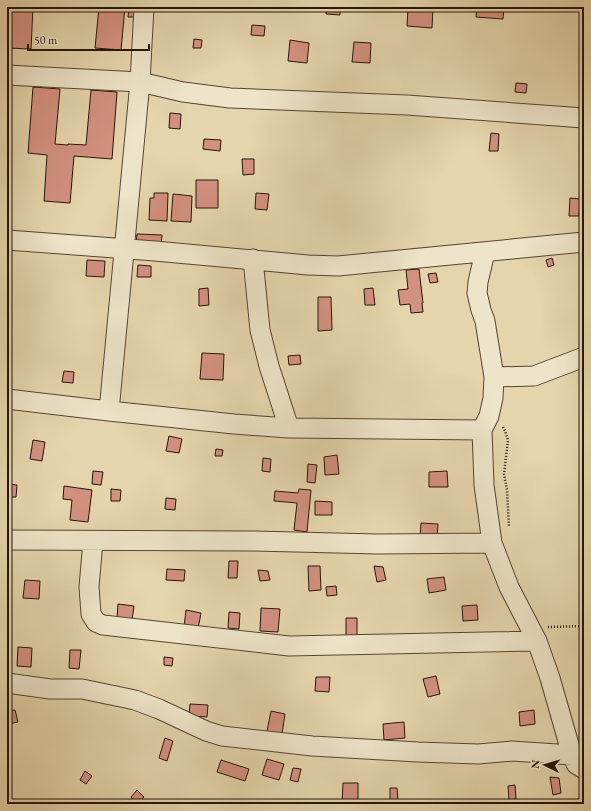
<svg xmlns="http://www.w3.org/2000/svg" width="591" height="811" font-family="'EB Garamond',serif">
<style>
.building{fill:#d39180;stroke:#271409}
.lines{fill:none;stroke-linecap:round;stroke-linejoin:round}
.street-casing{stroke:#564432;stroke-width:21}
.path{stroke:#271409;stroke-width:2.5;stroke-dasharray:1 2;stroke-linecap:butt}
.street{stroke:#eee4c9;stroke-width:19}
</style>
<rect width="100%" height="100%" fill="#e5d5ac"/>
<filter id="stains"><feTurbulence type="fractalNoise" baseFrequency=".005" numOctaves="4"/><feColorMatrix values="0 0 0 0 .2 0 0 0 0 .09 0 0 0 0 .02 0 0 0 .5 -.17"/></filter>
<radialGradient id="worn" r=".72"><stop offset=".6" stop-color="#630" stop-opacity="0"/><stop offset="1" stop-color="#630" stop-opacity=".3"/></radialGradient>
<path class="building" d="M7,7H33L31,49L7,48Z
M99,7H125L121,50L95,48Z
M129,7H138L137,17H128Z
M326,7H340V15L326,14Z
M408,7H433L432,28L407,26Z
M477,7H504L503,19L476,17Z
M252,25L265,26L264,36L251,35Z
M194,39L202,40L201,48H193Z
M290,40L309,43L307,63L288,61Z
M354,42L371,43L370,63L352,62Z
M516,83L527,84L526,93L515,92Z
M33,87L60,89L55,144L68,145V144L86,145L91,90L117,92L112,159L74,156L70,203L44,201L47,155L28,153Z
M170,113L181,114L180,129L169,128Z
M491,133L499,134L498,151H489Z
M204,139L221,140L220,151L203,149Z
M242,159H254V174L243,175Z
M196,180H218V208H196Z
M154,193H168L167,221L149,220L150,198H154Z
M256,193L269,194L267,210L255,209Z
M173,194L192,196L191,222L171,221Z
M570,198L580,199L579,216H569Z
M137,234L162,235L161,245L136,244Z
M552,258L554,265L548,267L546,260Z
M87,260L105,261L104,277L86,276Z
M138,265L151,266V277H137Z
M419,269L423,303H422L423,312L411,313L410,304L400,305L398,290L408,289L406,270Z
M436,273L438,282L430,283L428,274Z
M208,288L209,305L199,306V289Z
M373,288L375,305H365L364,289Z
M318,297H331L332,330L318,331Z
M202,353L224,354L223,380L200,379Z
M300,355L301,364L289,365L288,356Z
M64,371L74,372L73,383L62,382Z
M169,436L182,439L179,453L166,451Z
M33,440L45,442L42,461L30,459Z
M216,449L223,450L222,456H215Z
M337,455L339,474L325,475L324,457Z
M263,458L271,459L270,472L262,471Z
M308,464L317,465L315,483L307,482Z
M93,471L103,472L101,485L92,484Z
M447,471L448,487H429V472Z
M9,484L17,485L16,497H8Z
M64,486L92,490L88,522L70,520L72,500L63,499Z
M111,489L121,490L120,501H111Z
M299,489L311,490L307,532L294,530L297,503L274,501L275,491L298,493Z
M166,498L176,499L175,510L165,509Z
M315,501L332,502V515H315Z
M421,523L438,524L437,538L420,536Z
M229,561H238L237,578H228Z
M308,566H320L321,590L309,591Z
M374,566L383,567L386,580L377,582Z
M167,569L185,570L184,581L166,580Z
M258,570L268,571L270,580L260,581Z
M444,577L446,590L429,593L427,579Z
M25,580L40,581L39,599L23,598Z
M336,586L337,595L327,596L326,587Z
M118,604L134,606L132,620L117,618Z
M477,605L478,620L463,621L462,606Z
M261,608L280,609L278,632L260,631Z
M186,610L201,613L198,629L184,627Z
M229,612L240,613L239,629L228,628Z
M346,618H357V639L346,638Z
M18,647L32,648L31,667L17,666Z
M70,650H81L79,669L69,668Z
M164,657L173,658L172,666L164,665Z
M436,676L440,694L428,697L423,679Z
M316,677H330L329,692L315,691Z
M190,704L208,705L207,717L189,716Z
M15,710L18,722L8,724L7,711Z
M534,710L535,724L520,726L519,712Z
M271,711L285,714L282,734L267,731Z
M404,722L405,738L384,740L383,724Z
M165,738L173,741L167,761L159,758Z
M267,759L284,764L279,780L262,775Z
M221,760L249,769L245,781L217,772Z
M293,768L301,769L298,782L290,780Z
M85,771L92,776L86,784L80,780Z
M550,777L559,778L561,793L553,795Z
M343,783H358V804H342Z
M515,785L516,799L509,800L508,786Z
M390,788H397L398,801H390Z
M137,790L144,797L137,804L131,797Z"/>
<g class="lines">
<g class="street-casing">
<path id="street" d="M7,75L140,82L183,92L230,98L407,105L584,118
M7,240L155,251L308,265L338,266L584,242
M485,252L478,282L477,293L481,310L485,321L494,377L493,398L489,416L482,430L484,485L492,543L509,587L537,641L550,678L572,755L576,764L584,769
M253,259L260,330L269,366L289,428
M494,377L534,376L584,357
M7,399L109,411L234,424L289,428L482,430
M109,411L140,82L144,7
M7,540L252,541L378,544L492,543
M93,541L89,587L91,614L96,622L103,625L289,646L537,641
M7,683L50,689H82L135,700L159,709L206,731L222,736L312,746L418,752L478,754L512,751L572,755"/>
</g>
<path class="path" d="M503,427L505,431L508,440L504,474L507,490L509,527
M548,627L584,626"/>
<use href="#street" class="street"/>
</g>
<rect width="591" height="811" fill="none" stroke="#e5d5ac" stroke-width="24"/>
<rect x="8" y="8" width="575" height="795" fill="none" stroke="#271409" stroke-width="2"/>
<rect x="12" y="12" width="567" height="787" fill="none" stroke="#271409"/>
<g transform="translate(545 765) rotate(275)" stroke="#eee4c9" stroke-width="3" paint-order="stroke">
<path d="M0-3L7 15L0 10L-7 15Z" fill="#271409"/>
<text y="-6" font-size="11" font-weight="bold" text-anchor="middle" fill="#271409">N</text>
</g>
<path d="M28 44v6h121v-6" fill="none" stroke="#271409" stroke-width="2"/>
<text x="34" y="44" font-size="12" fill="#271409" stroke="#eee4c9" stroke-width="3" paint-order="stroke">50 m</text>
<rect width="100%" height="100%" filter="url(#stains)"/>
<rect width="100%" height="100%" fill="url(#worn)"/>
</svg>
